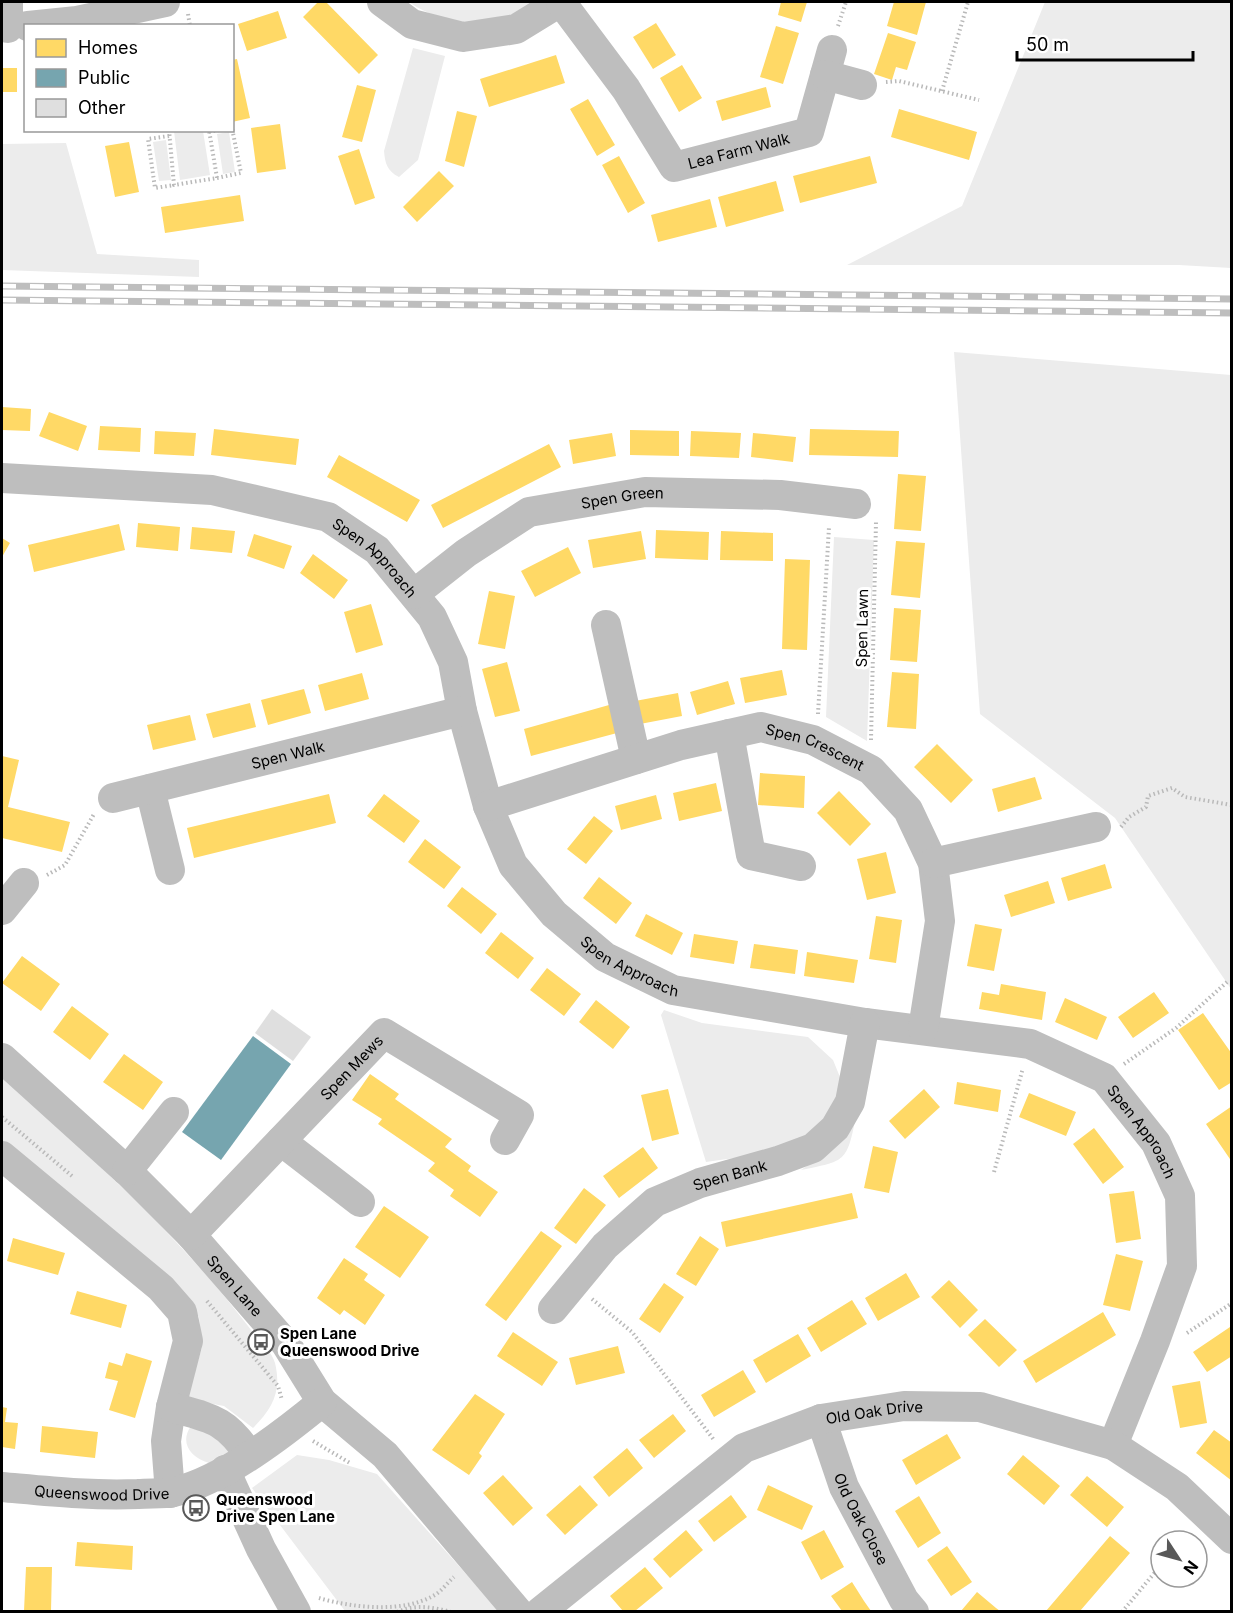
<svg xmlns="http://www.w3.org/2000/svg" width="1233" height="1613" font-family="Inter,sans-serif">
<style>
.green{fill:#ececec}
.homes{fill:#ffd966}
.public{fill:#76a5af}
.building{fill:#dfdfdf}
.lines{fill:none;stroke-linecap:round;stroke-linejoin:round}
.path{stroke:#b9b9b9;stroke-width:4;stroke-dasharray:1.5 3;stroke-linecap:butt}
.minor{stroke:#bebebe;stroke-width:30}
.rail-casing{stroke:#bebebe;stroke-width:7}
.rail{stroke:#fff;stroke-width:4.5;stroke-dasharray:14;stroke-linecap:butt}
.labels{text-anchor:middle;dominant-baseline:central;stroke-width:6;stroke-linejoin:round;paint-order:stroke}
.street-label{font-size:15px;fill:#000;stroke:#fff}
.poi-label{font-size:15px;font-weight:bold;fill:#000;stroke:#fff;text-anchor:start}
</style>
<rect width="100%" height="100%" fill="#fff"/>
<path class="green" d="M409,2H538C494,27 452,31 409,2Z
M1045,2H1231V268L1179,265H847L962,206Z
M413,48L445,56L418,160L399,177C387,171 385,163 384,151Z
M174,131H203L210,175L180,180Z
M229,132L235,172L223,174L217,134Z
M166,140L171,180L159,181L153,142Z
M66,143L97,254L199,260V277L2,270V144Z
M954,352L1231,375V989L1115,818L980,714Z
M834,537L874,540L867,741L826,717Z
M664,1010L702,1023L808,1037L833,1060L842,1082C837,1096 832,1114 821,1125C793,1155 744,1156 706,1162L661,1015Z
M2,1075C88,1155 177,1233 248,1326C256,1337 272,1351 275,1363C282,1392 272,1409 253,1428L224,1406L186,1399L202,1348L199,1317L180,1289L2,1141Z
M856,1116C847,1162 846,1161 801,1170L823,1155Z
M201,1425L229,1445L228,1452L209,1463C191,1458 179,1443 191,1426Z
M297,1455L329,1460L377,1474L499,1611H345L252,1488Z"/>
<path class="homes" d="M318,2H326L378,55L359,74L303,17Z
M781,2H807L801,22L778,15Z
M894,2H926L917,35L887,26Z
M278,11L287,38L247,51L238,24Z
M656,23L676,55L653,69L633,37Z
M776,26L799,33L783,84L760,77Z
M888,33L916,42L907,70L896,67L892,80L874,74Z
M556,55L565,83L489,107L480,79Z
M237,59L250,118L232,122V60Z
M682,65L702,98L679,112L660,78Z
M2,68H17V92H2Z
M357,85L376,90L362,142L342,137Z
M766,87L771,107L722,121L716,101Z
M588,99L615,145L597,156L570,109Z
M899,109L977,132L969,160L891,137Z
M457,111L477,116L464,167L445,161Z
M280,124L286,169L257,173L251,128Z
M129,142L139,192L115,197L105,146Z
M359,149L375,198L355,205L338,156Z
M619,156L645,203L628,213L602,165Z
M870,156L877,183L800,203L793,176Z
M439,171L454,186L417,222L403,207Z
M776,181L784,211L726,227L718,197Z
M240,195L244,221L165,233L161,207Z
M710,199L717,227L658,242L651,215Z
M2,407L31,409L30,431L2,430Z
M49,412L87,426L78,451L39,436Z
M100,426L141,428L140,452L98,450Z
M214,429L299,439L296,465L211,455Z
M810,429L899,431L898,457L809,455Z
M630,430L679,431V456L630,455Z
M155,431L196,433L194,456L154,454Z
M691,431L741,433L739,458L690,456Z
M612,433L616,456L573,464L569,440Z
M753,433L796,437L793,462L751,457Z
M549,444L561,467L443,528L431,505Z
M339,455L420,500L407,522L327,477Z
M898,474L926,476L921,531L894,529Z
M138,523L180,527L178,551L136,547Z
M119,524L125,550L34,572L28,545Z
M192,527L235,531L232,553L190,549Z
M656,530L709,532L708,560L655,558Z
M641,531L646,559L593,568L588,540Z
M721,531L773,533V561L720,560Z
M254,534L292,546L284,569L247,556Z
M2,538L10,543L2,557Z
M896,541L925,543L920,598L891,595Z
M568,547L581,573L535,597L521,571Z
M313,554L348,580L334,599L300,573Z
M785,559L810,560L807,650L782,649Z
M489,591L515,596L505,649L478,644Z
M371,604L383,645L356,653L344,612Z
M894,608L921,610L917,662L890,660Z
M507,662L520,711L495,717L482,669Z
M782,670L787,695L745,703L740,678Z
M892,672L919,674L916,729L887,727Z
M362,673L369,699L325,711L318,685Z
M728,681L735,704L697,715L690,692Z
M304,689L311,713L268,725L261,700Z
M678,693L682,716L640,724L635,701Z
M250,703L256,727L213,738L206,714Z
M609,705L617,733L531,756L524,729Z
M190,715L196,740L153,750L147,725Z
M937,744L973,780L951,803L914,767Z
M2,756L19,760L8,807L70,822L62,852L2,838Z
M760,773L805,776L804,808L758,805Z
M1035,777L1042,799L998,812L992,789Z
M716,783L722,811L679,821L673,793Z
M839,791L871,824L850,846L817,813Z
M329,794L336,823L194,858L187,828Z
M384,794L420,821L404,843L367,816Z
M656,795L662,819L621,830L615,806Z
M594,816L613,831L586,864L567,849Z
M425,839L461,867L444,889L408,862Z
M886,852L896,893L867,900L857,859Z
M1105,864L1112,888L1068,901L1061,878Z
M599,877L632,903L616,924L583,898Z
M1048,881L1055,903L1011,917L1004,895Z
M462,887L497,914L481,934L447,906Z
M646,914L683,933L672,955L635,936Z
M876,916L902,920L896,963L869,959Z
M975,924L1002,929L994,971L967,966Z
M501,932L534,958L518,979L485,953Z
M694,934L738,941L734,964L690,957Z
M754,944L798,950L795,974L750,968Z
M807,952L858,960L854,983L804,976Z
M22,956L60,984L41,1011L2,983Z
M547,968L581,994L564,1016L530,990Z
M1001,984L1046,992L1042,1020L979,1009L982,992L999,995Z
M1154,992L1169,1013L1133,1038L1118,1017Z
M1065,998L1107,1017L1097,1040L1055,1022Z
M596,1000L630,1027L613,1049L579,1022Z
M72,1006L109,1034L90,1060L53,1032Z
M1203,1013L1232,1054V1082L1219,1090L1178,1030Z
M124,1054L163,1082L143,1110L103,1082Z
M370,1074L399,1094L395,1099L452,1139L445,1147L471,1166L468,1171L498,1192L480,1217L450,1196L454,1190L428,1171L435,1163L378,1124L382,1119L352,1100Z
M957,1082L1001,1090L998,1112L954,1104Z
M668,1089L679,1134L652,1141L641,1095Z
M924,1089L940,1107L905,1139L889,1121Z
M1029,1093L1076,1112L1066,1136L1019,1117Z
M1232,1106V1162L1206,1124Z
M1094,1128L1124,1167L1103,1184L1073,1144Z
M873,1146L898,1152L889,1193L864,1188Z
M643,1147L658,1168L619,1198L603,1176Z
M584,1188L606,1205L576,1244L554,1228Z
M1134,1191L1141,1239L1116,1243L1109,1194Z
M852,1193L858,1218L726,1247L721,1222Z
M384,1206L429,1237L400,1278L355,1247Z
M541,1231L562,1246L506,1321L485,1305Z
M700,1236L719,1249L696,1286L676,1274Z
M13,1238L65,1253L58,1275L7,1261Z
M1116,1254L1143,1261L1130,1311L1103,1305Z
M344,1258L368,1274L364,1280L385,1295L365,1325L344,1310L340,1315L317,1298Z
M906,1273L920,1297L878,1321L865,1298Z
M949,1280L978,1310L960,1328L931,1297Z
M664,1283L684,1297L660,1333L639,1319Z
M77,1291L127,1305L121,1328L70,1314Z
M852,1300L867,1324L821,1352L807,1328Z
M1103,1312L1116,1335L1036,1383L1023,1361Z
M985,1319L1017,1350L999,1367L968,1335Z
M1230,1327L1232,1356L1207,1372L1193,1352Z
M513,1332L558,1362L542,1386L497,1356Z
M798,1334L811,1356L766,1383L753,1360Z
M618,1346L625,1373L576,1385L569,1358Z
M126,1353L152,1361L135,1418L109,1410L118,1381L105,1378L109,1362L122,1366Z
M743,1370L756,1392L714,1417L701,1395Z
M1200,1381L1207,1423L1180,1428L1172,1386Z
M475,1394L505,1414L479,1453L482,1456L469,1475L432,1450Z
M2,1407L7,1408L5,1422L18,1423L15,1449L2,1447Z
M673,1414L686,1431L654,1458L639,1440Z
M42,1426L98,1432L95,1458L40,1452Z
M1214,1430L1232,1443V1481L1196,1453Z
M947,1434L961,1458L916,1485L902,1460Z
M627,1448L643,1468L609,1497L593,1477Z
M1023,1455L1060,1486L1044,1505L1007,1474Z
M503,1475L533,1508L513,1526L483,1493Z
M1087,1476L1124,1507L1107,1527L1070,1495Z
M580,1485L598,1505L565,1535L546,1515Z
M768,1485L813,1506L802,1530L757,1510Z
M731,1495L747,1517L714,1542L698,1521Z
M919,1496L941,1533L918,1548L895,1511Z
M686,1530L703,1550L670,1578L653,1559Z
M824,1530L844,1567L821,1580L801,1542Z
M1110,1536L1130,1553L1080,1611H1046Z
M77,1542L133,1546L132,1570L75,1566Z
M947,1546L972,1582L951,1596L927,1560Z
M26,1567H52L51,1611H24Z
M645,1567L663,1588L635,1611H623L610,1596Z
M852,1582L864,1601L871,1611H842L831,1596Z
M977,1592L996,1608L1000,1611H961Z"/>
<path class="public" d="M253,1036L291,1064L221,1160L182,1132Z"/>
<path class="building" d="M272,1009L311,1037L293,1061L255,1033Z"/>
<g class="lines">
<path class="path" d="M188,14L190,26
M838,26L846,2
M886,82L899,81L979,100
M942,91L968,2
M169,130L174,185L217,178L209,130
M209,132L219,130
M169,136L148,139L155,188L174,185
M217,178L241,173L232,128
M818,714L829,527
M871,740L876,522
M1121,827L1129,817L1146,807L1148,796L1172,788L1185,797L1232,805
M47,875L65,865L94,814
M1124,1064L1176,1028L1227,982
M2,1117L72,1176
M994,1172L1023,1068
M592,1299L632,1332L714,1440
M207,1301L278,1386L282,1400
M1187,1333L1232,1303
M313,1441L350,1463
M1181,1541L1188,1532
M319,1598C353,1608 402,1613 433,1596C441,1592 447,1583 454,1577
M397,1612C415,1604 433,1607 451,1612
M1122,1612L1161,1565"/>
<g class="minor">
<path d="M382,2L412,24L463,37L516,29L560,2"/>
<path id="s1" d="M561,2L626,89L674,167L809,132L832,50"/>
<path d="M28,26L77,21L165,2"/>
<path d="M8,28V2"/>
<path d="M825,75L862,85"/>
<path id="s2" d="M2,478L212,490L328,517L377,550L432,617L453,662L462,711L488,806L513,865L554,914L605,957L673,990L865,1023L1030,1044L1104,1078L1156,1143L1180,1196L1182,1266L1155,1341L1113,1445"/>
<path id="s3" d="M414,594L466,553L529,512L645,492L780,495L856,504"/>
<path d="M606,625L636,759"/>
<path d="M729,734L751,855L801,866"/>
<path d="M150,789L170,870"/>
<path id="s4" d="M113,798L462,711"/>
<path id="s5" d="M488,806L681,745L761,727L813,740L871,770L908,810L933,863L940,921L923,1029"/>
<path d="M933,863L1096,827"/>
<path d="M2,910L24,883"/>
<path id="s6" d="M2,1058L127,1171L191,1235L286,1344L322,1402L385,1455L518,1612"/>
<path d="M281,1141L360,1202"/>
<path d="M2,1156L161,1288L182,1312L188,1341L171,1407L166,1441L170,1493"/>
<path d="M127,1171L174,1112"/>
<path id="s7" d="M191,1235L384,1033L519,1115L505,1140"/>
<path id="s8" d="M553,1309L605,1246L655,1202L700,1183L778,1161L813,1148L835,1128L850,1102L865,1023"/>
<path d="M171,1407C210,1418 226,1419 249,1455"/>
<path id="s9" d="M821,1419L844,1487L904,1600L914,1612"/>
<path d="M225,1470L261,1549L296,1612"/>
<path id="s10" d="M2,1487C47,1491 92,1496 138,1494C150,1493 163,1494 174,1492C224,1480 283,1434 322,1402"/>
<path id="s11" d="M540,1612L744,1448L821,1419L904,1406L980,1407L1113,1445L1177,1487L1232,1539"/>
</g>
<g class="rail-casing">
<path id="rail" d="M2,286L1232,299
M2,300L1232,313"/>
</g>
<use href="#rail" class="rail"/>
</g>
<defs>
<g id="bus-ring" transform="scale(1.35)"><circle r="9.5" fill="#fff" stroke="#595959" stroke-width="1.5"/><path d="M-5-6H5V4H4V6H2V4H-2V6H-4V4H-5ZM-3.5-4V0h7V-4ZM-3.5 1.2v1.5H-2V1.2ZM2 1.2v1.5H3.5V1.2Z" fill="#595959"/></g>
</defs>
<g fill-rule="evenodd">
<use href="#bus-ring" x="261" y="1342"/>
<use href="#bus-ring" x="196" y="1508"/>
</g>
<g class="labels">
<g class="street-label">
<text stroke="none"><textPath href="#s1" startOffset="267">Lea Farm Walk</textPath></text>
<text stroke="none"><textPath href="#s3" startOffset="236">Spen Green</textPath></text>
<text stroke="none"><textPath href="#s2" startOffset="392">Spen Approach</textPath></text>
<text transform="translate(862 628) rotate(-89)">Spen Lawn</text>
<text stroke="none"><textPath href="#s5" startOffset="342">Spen Crescent</textPath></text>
<text stroke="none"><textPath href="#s4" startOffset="180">Spen Walk</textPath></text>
<text stroke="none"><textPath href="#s2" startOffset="894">Spen Approach</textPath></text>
<text stroke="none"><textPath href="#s7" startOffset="232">Spen Mews</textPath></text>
<text stroke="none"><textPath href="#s2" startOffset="1452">Spen Approach</textPath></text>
<text stroke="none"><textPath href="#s8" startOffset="228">Spen Bank</textPath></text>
<text stroke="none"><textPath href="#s6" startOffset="326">Spen Lane</textPath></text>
<text stroke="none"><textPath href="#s11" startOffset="398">Old Oak Drive</textPath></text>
<text stroke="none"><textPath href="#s10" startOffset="100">Queenswood Drive</textPath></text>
<text stroke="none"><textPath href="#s9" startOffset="108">Old Oak Close</textPath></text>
</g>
<g class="poi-label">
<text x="280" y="1333">Spen Lane<tspan x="280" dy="17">Queenswood Drive</tspan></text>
<text x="216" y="1499">Queenswood<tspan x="216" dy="17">Drive Spen Lane</tspan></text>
</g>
</g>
<rect width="1233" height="1613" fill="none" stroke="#000000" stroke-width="6"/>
<rect x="24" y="24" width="210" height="108" fill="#ffffff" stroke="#999999" stroke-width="1.5"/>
<rect x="36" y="39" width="30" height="18" fill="#ffd966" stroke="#999999" stroke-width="1.5"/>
<text x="78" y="54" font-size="18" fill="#000000">Homes</text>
<rect x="36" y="69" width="30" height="18" fill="#76a5af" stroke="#999999" stroke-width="1.5"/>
<text x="78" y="84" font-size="18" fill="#000000">Public</text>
<rect x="36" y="99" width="30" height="18" fill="#dfdfdf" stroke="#999999" stroke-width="1.5"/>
<text x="78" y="114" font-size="18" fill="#000000">Other</text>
<g transform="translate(1179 1559) rotate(126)"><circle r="28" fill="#ffffff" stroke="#999999" stroke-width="1.5"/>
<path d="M0-4.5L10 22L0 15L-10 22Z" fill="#595959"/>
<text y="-9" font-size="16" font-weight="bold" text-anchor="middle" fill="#000000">N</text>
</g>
<path d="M1017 51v9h176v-9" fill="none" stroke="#000000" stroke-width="3"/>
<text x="1026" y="51" font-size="18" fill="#000000" stroke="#ffffff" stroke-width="4.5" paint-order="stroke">50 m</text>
</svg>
